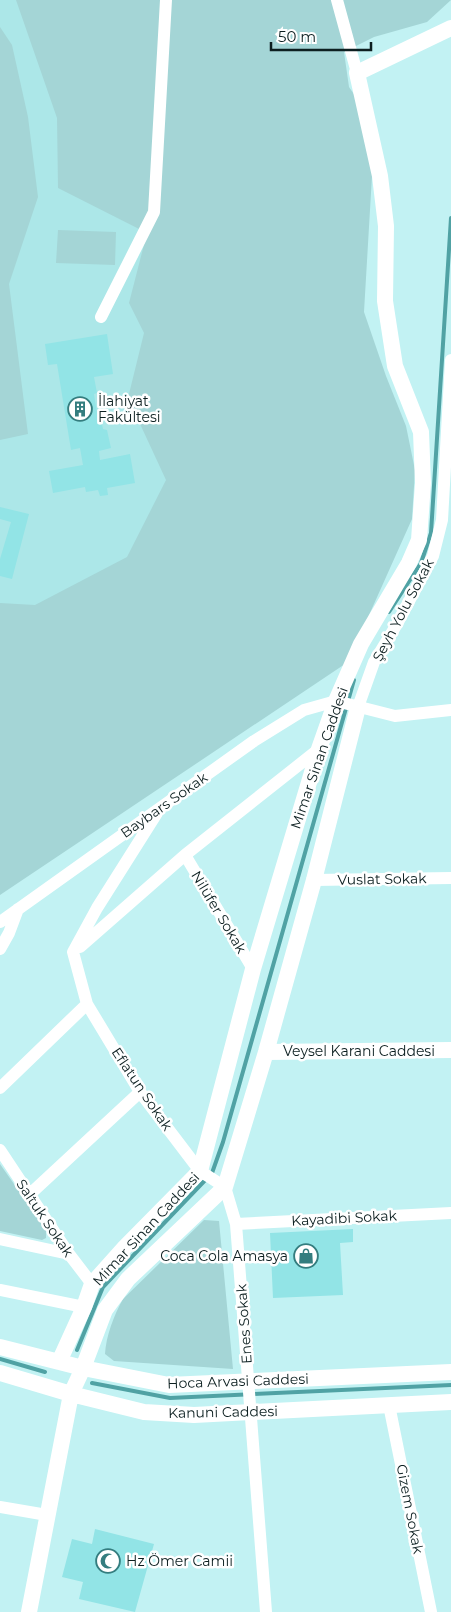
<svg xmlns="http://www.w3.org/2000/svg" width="451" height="1612" font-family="Montserrat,sans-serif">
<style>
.built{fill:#ace7e8}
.green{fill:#a4d5d6}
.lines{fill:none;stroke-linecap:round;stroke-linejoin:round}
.stream{stroke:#50a2a4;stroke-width:4}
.building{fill:#92e4e6}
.minor{stroke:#fff;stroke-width:12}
.tertiary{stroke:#fff;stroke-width:16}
.labels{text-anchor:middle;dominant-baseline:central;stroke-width:5;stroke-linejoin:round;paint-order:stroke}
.poi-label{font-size:14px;fill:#0c1f20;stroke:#fff;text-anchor:start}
.street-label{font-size:14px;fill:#0c1f20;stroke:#fff}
</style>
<rect width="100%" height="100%" fill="#c2f2f3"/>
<path class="built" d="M0,0H46L240,363L166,661L0,658Z"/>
<path class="green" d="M16,0H451L427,22L374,37L344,52L349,87L375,125L364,312L386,376L406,426L415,470L412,519L348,662L0,895V603L35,605L127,557L166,480L128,398L144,333L129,303L147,233L58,188L57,118Z
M0,27L12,45L28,117L38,197L9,284L28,434L0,440Z
M58,230L116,232L115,265L56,263Z
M0,1164L46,1230V1238L42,1240L0,1231Z
M204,1220L219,1221L233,1369L114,1361L105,1354C106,1336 114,1315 123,1299Z"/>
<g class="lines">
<path class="stream" d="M389,612L421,563L431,533L451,218
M77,1350L103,1287L212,1173L223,1142L354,680
M0,1359L45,1372
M92,1383L170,1398L451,1385"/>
</g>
<path class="building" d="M107,334L113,374L94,377L97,393L94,394L99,425L102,424L103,429L107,430L111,448L99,451L100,460L130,454L135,483L107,488L108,495L100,496L98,490L86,492L85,487L53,493L49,471L83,465L80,448L71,450L57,364L48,365L45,344Z
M0,507L29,514L12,579L0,576V559L11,522L0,519Z
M353,1229V1242L340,1243L343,1295L273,1298L270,1233Z
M95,1529L154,1544L135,1612L79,1599L83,1582L62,1577L72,1539L92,1544Z"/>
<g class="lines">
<path class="minor" d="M337,0L357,73
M101,317L154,212L166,0
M358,707L374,662L397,624L433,556L442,520L451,360
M185,855L253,969
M314,880L451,878
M0,922L254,741L304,710L336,701L395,716L451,710
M80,947L185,855L319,749
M0,949L9,933L18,909
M87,1004L140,1092L200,1171L225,1187L236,1224L266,1612
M0,1088L87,1004L73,952L97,908L157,813
M0,1150L69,1254L92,1284
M29,1195L140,1092
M236,1224L451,1213
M0,1239L69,1254
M0,1290L84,1307
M389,1405L431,1612
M0,1507L47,1515"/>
<path class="tertiary" d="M266,1052L451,1050
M0,1347L83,1368L169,1385L451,1372
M59,1362L84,1307L92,1284L125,1247L200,1171L253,969L319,749L336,701L361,644L409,563L419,540L423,483L421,432L395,366L385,301L386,226L380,176L357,73L451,28
M0,1373L71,1394L144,1412L194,1415L451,1402
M29,1612L71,1394L83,1368L105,1310L128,1279L225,1187L266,1052L314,880L358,707"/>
</g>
<defs>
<g id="building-ring" transform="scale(1.25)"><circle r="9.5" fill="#fff" stroke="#347d7f" stroke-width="1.5"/><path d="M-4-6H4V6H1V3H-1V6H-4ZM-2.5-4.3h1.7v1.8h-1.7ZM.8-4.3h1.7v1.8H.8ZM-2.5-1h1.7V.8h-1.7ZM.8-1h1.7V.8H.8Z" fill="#347d7f"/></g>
<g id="shop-ring" transform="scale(1.25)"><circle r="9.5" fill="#fff" stroke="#347d7f" stroke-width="1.5"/><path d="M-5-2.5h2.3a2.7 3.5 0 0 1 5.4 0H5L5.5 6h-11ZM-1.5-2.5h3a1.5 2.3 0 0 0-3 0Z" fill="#347d7f"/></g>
<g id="mosque-ring" transform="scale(1.25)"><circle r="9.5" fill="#fff" stroke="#347d7f" stroke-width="1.5"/><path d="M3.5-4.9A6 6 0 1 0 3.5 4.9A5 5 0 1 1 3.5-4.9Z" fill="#347d7f"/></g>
</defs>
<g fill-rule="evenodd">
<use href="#building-ring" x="80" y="409"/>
<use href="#shop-ring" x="306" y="1256"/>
<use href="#mosque-ring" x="108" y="1561"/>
</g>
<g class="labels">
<g class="poi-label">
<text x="98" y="401">İlahiyat<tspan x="98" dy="16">Fakültesi</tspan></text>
<text x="288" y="1256" text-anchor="end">Coca Cola Amasya</text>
<text x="126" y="1561">Hz Ömer Camii</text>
</g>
<g class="street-label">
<text transform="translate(403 610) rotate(-62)">Şeyh Yolu Sokak</text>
<text transform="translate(319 758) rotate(-71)">Mimar Sinan Caddesi</text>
<text transform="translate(164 805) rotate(-35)">Baybars Sokak</text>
<text transform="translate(382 879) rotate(-1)">Vuslat Sokak</text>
<text transform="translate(219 912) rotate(59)">Nilüfer Sokak</text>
<text x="359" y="1051">Veysel Karani Caddesi</text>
<text transform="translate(142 1089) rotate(56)">Eflatun Sokak</text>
<text transform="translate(45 1218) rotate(56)">Saltuk Sokak</text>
<text transform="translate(344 1218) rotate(-3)">Kayadibi Sokak</text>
<text transform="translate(146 1229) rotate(-47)">Mimar Sinan Caddesi</text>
<text transform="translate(244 1324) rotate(-94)">Enes Sokak</text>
<text transform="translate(238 1381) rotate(-2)">Hoca Arvasi Caddesi</text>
<text transform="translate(223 1412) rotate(-1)">Kanuni Caddesi</text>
<text transform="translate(410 1509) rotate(79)">Gizem Sokak</text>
</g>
</g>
<path d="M271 42v8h100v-8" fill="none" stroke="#0c1f20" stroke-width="2.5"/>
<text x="278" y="42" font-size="15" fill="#0c1f20" stroke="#ffffff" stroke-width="4" paint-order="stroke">50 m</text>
</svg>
